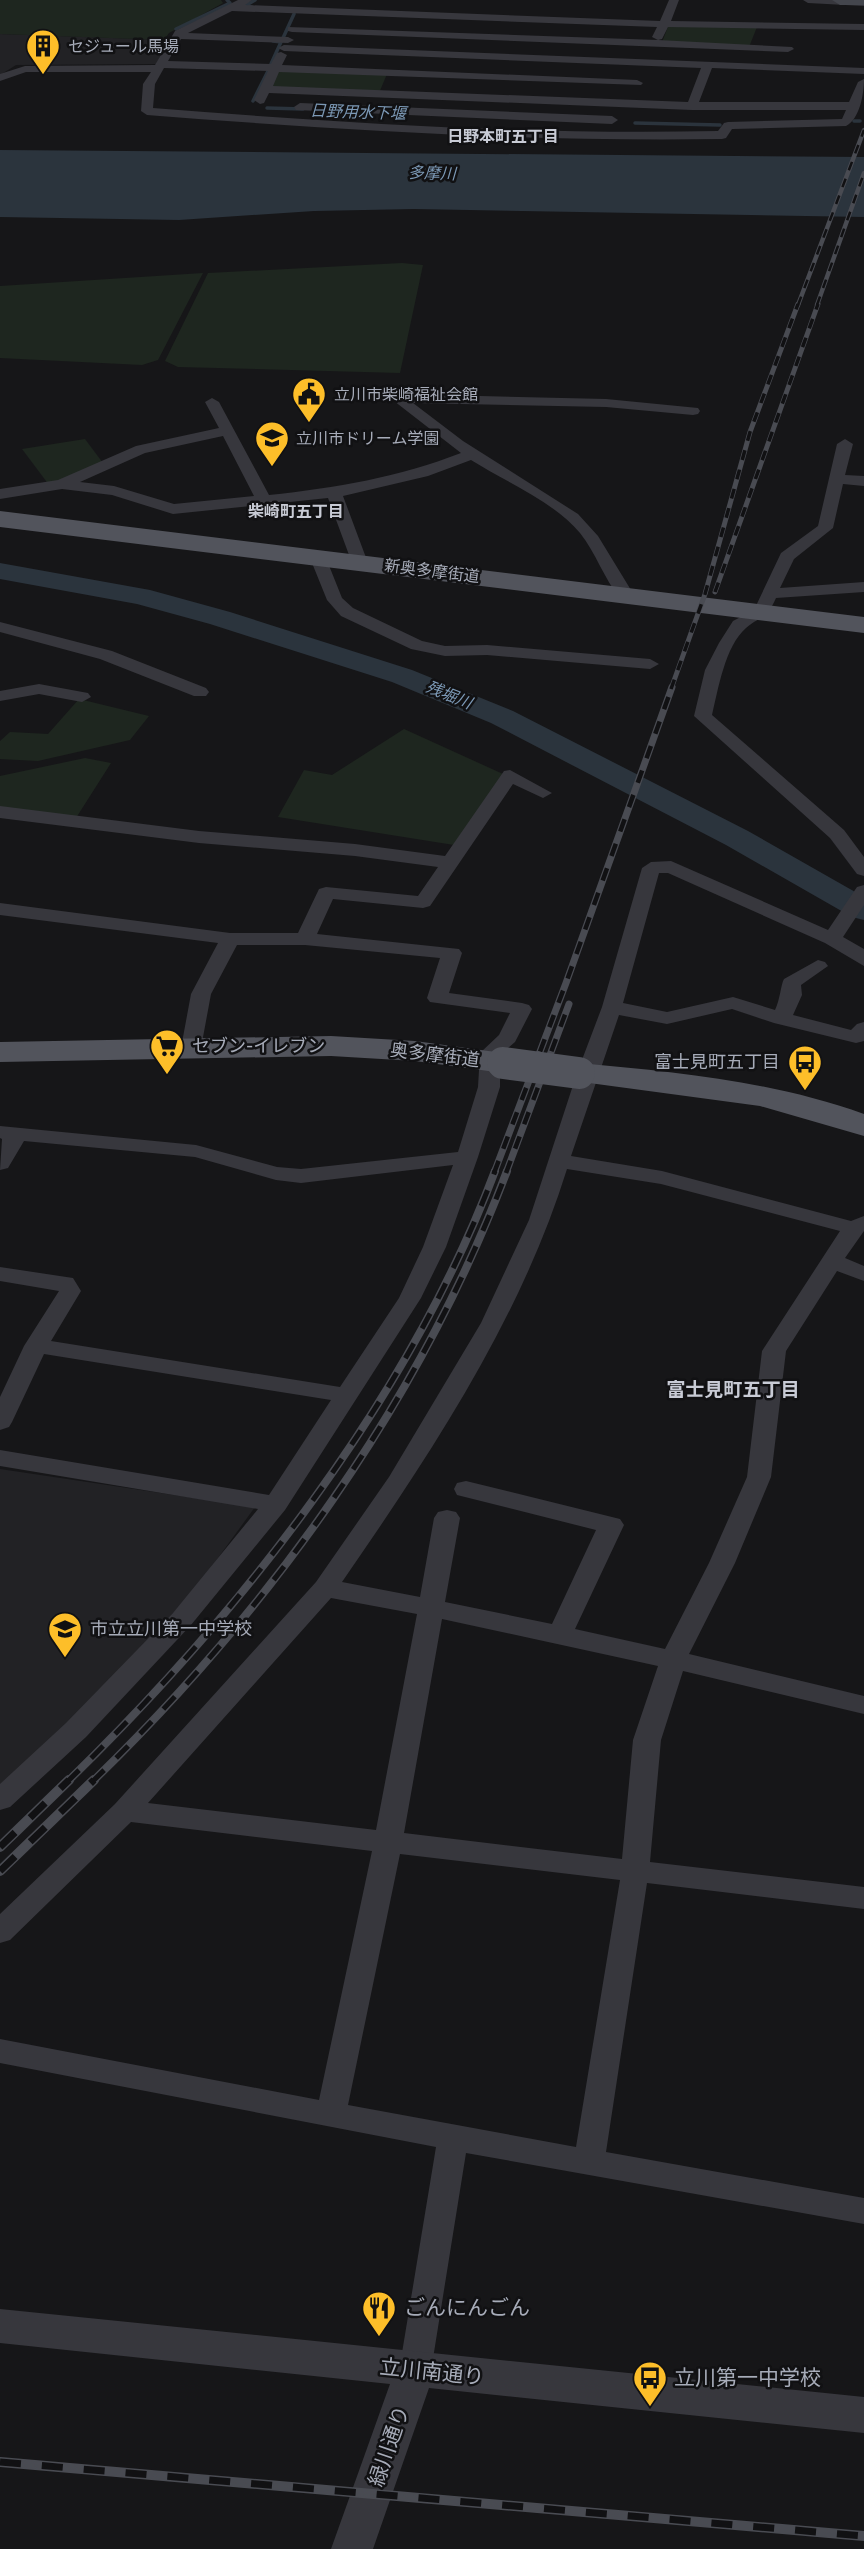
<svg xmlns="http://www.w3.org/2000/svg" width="864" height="2549" font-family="'Fira Sans','Noto Sans JP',sans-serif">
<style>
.built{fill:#222225}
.green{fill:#1e261f}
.water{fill:#2b343d}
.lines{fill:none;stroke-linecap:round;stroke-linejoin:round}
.stream{stroke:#2b343d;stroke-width:3.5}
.river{fill:#2b343d;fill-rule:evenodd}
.minor{fill:#37373d;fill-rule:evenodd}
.tertiary{fill:#37373d;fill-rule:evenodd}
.secondary{fill:#44464d;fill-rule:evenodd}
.primary{fill:#52545c;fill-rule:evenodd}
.rail-far4-casing{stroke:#494b52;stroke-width:4.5}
.rail-far3-casing{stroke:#494b52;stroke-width:5}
.rail-far2-casing{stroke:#494b52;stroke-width:7}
.rail-far1-casing{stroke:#494b52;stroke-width:8}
.rail-casing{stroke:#494b52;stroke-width:10}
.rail-far4{stroke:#111113;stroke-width:2.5;stroke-dasharray:9;stroke-linecap:butt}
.rail-far3{stroke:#111113;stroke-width:3.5;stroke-dasharray:10;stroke-linecap:butt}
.rail-far2{stroke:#111113;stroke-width:4.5;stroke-dasharray:13;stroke-linecap:butt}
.rail-far1{stroke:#111113;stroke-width:5;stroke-dasharray:17;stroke-linecap:butt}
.rail{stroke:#111113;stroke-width:7;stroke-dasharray:21;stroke-linecap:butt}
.primary-bridge{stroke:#52545c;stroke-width:32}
.labels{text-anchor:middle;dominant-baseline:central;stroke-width:5;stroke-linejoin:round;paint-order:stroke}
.far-poi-label{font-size:16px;fill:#a7acb9;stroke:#111113;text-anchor:start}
.far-water-label{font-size:16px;font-style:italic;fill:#7c99b6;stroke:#111113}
.far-neighbourhood-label{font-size:16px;font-weight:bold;fill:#c8cbd5;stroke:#111113}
.far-street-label{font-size:16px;fill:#a7acb9;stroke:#111113}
.poi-label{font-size:18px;fill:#a7acb9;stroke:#111113;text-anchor:start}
.street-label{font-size:18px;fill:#a7acb9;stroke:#111113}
.neighbourhood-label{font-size:19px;font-weight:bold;fill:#c8cbd5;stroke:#111113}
.near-poi-label{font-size:21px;fill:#a7acb9;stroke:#111113;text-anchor:start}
.near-street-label{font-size:21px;fill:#a7acb9;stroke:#111113}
</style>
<rect width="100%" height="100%" fill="#161618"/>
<path class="built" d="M0,34L170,40L156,64L16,65L0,75Z
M0,1469L255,1507L194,1591L65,1727L0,1786Z"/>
<path class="green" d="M0,0H221L223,3L169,33L164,40L0,34Z
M676,26L757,27L749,47L662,42L668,27Z
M277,70L387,74L379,93L269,88Z
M402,263L423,265L400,373L178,367L165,361L208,273Z
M203,273L158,360L142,365L0,358V286Z
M85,439L103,463L49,485L22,449Z
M79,699L149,716L130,740L38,761L0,759V741L10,732L48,734Z
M404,729L503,774L454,845L278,817L304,770L332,775Z
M85,758L111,763L76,818L0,808V776Z"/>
<path class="water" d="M0,150L864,157V217L414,209L314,211L179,220L0,217Z"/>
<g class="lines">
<path class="stream" d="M252,7L245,6L255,0
M176,29L230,3L227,0
M283,38L294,14
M271,64L281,42L273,41
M253,101L268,71
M267,108L303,109
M854,121H860
M635,123L720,125"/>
<path class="river" d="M0,563L150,590L230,612L412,670L513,711L748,831L864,897V920L852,917L726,845L491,723L392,682L210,624L137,604L0,579Z"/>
<path class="minor" d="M238,0H252L245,5L660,21L669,0H679L671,21L864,24V30L668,27L662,39L658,40L792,47L794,49L788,52L292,32L288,31V27L658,40L652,37L657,27L232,11L188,33L288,37L294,40L288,43L181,39L168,61L271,64L277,53L281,52L287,55L282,65L637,80L643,83L641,85L279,72L273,86L688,102L701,68L284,51L278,48L284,45L864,68V74L712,68L699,102H849L858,82L864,79C864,93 860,119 846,126L732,129L726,138L722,139C530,142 339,130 147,115L141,111L143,84L151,72H26L0,81V74L25,66L155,65L175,31ZM164,68L268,71L254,100L260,104L264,103L269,93L692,110H846L842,119L728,122L724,123L718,131C529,135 342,123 153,108L155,84Z
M803,0H864V6L808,3Z
M300,103L612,116L618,120L612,124L296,110L294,107Z
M399,394L606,399L698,408L700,411L698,414L693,415L606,407L413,403L463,441L578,514L598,536L634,595L632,598H620C604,579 596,553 580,533C553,501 506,482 471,460L428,476L343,496L368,563L360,568L352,563L328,498L173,514L112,495L62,489L0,499V489L58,480L136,446L219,428L205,402L212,398L219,402L269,495C336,488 399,477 461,453L394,401L392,398ZM223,436L254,496L174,504L114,486L80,482L145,453Z
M845,439L853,444L845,475L864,476V486L843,484L833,528L794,559L780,588L864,582V592L776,598C765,622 762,614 746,628C725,646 718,690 712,715L844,830L864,857V876L857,874L830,838L694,716L705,670L719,643L733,621L754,610L781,553L818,526L837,444Z
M318,553L326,558L342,598L353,608L422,641L445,646L487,645L650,659L659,664L650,669L487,655L445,656L411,649L341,616L327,600L310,558Z
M0,622L112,651L206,688L209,692L206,696H194L100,659L0,632Z
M39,684L88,693L91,697L82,702L39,694L0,701V691Z
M510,770L552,793L543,798L513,784L430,906L423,908L333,899L317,934L459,949L462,953L449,993L522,1003L529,1005L532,1009L515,1042L500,1055V1087L478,1157L446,1247L421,1298L285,1510L191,1625L86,1737L10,1807L0,1810V1784L66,1723L173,1613L258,1509L0,1466V1450L269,1495L331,1400L44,1354L12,1422L9,1427L0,1430V1397L24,1346L59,1291L0,1281V1267L73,1278L81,1291L51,1341L340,1387L399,1298L423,1247L453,1165L301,1183L276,1180L195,1157L24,1141L8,1168L0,1170L2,1139L0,1138V1126L196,1145L277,1167L301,1169L458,1152L478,1087L480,1053L499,1035L510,1013L430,1002L427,998L440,958L305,945H237L211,994L201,1048L198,1052H184L181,1048L191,994L218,943L0,915V903L230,933H298L319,889L326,887L418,896L438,867L355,856L199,843L0,818V806L199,831L355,844L445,856L504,771Z
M671,861L828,930L857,887L864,885V905L843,937L864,949V966L825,943L668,873H659L623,1003L667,1012L733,997L775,1010C780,1000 781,984 784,979L818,960L825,962L828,966L801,985L802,995L793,1015L851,1030L857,1024L864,1022V1041L856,1043L774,1023L732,1009L667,1024L619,1015L571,1156L662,1171L851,1221L864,1216V1231L845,1258L864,1266V1281L837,1271L786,1351L771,1477L735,1563L689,1654L864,1696V1714L683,1671L661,1740L650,1862L864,1887V1909L647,1883L606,2152L864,2198V2224L466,2153L431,2371L427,2381L415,2385L403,2381L399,2371L436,2147L0,2063V2039L319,2100L372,1851L131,1822L10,1940L0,1943V1914L115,1804L316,1582L389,1477L481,1323L529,1220L577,1073L602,1007L642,868L651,862ZM567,1169L661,1184L840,1231L762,1351L747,1477L709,1563L665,1649L575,1629L624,1525L620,1519L466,1481L457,1483L454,1489L457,1495L596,1530L552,1624L445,1602L460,1518L456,1512L447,1510L438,1512L434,1518L420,1597L342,1582C431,1453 520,1320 567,1169ZM331,1598L417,1614L376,1830L148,1803ZM442,1619L658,1666L633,1740L622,1859L404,1833ZM400,1854L620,1880L576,2147L348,2105Z"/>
<path class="tertiary" d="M0,2309L864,2397V2433L429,2388L373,2549H331L390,2384L0,2343Z"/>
<path class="secondary" d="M832,0H864V5H840Z"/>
<path class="primary" d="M0,511L864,617V633L0,527Z
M331,1036L415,1041L503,1053L515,1056L520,1063L515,1070L503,1073L415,1061L331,1056L0,1062V1042Z
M579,1063C676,1072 772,1081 864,1114V1136L760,1106L567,1080L562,1073L567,1066Z"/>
<g class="rail-far4-casing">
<path id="rail-far4" d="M798,305L864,130
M817,305L864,173"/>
</g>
<g class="rail-far3-casing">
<path id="rail-far3" d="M715,592L818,304
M671,689L705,594L750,432L798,304"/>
</g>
<g class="rail-far2-casing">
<path id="rail-far2" d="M494,1173L566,983L672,687
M506,1173L569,1004"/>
</g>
<g class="rail-far1-casing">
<path id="rail-far1" d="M67,1782C241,1613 409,1399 495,1171
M92,1782C269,1610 419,1404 507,1171"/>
</g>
<g class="rail-casing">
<path id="rail" d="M0,1847L69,1780
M0,1871L94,1780
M0,2462L864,2536"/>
</g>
<use href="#rail-far4" class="rail-far4"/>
<use href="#rail-far3" class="rail-far3"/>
<use href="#rail-far2" class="rail-far2"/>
<use href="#rail-far1" class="rail-far1"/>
<use href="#rail" class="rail"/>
<path class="primary-bridge" d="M503,1063L579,1073"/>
</g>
<defs>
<g id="building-pin" transform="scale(1.75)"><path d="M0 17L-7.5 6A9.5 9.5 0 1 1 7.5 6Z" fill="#fdbe29" stroke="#111113"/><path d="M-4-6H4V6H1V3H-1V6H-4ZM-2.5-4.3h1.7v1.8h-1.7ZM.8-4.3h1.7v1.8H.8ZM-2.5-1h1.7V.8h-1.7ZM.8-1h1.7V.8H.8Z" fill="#111"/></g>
<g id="civic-pin" transform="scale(1.75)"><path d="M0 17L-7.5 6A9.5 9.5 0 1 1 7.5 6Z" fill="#fdbe29" stroke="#111113"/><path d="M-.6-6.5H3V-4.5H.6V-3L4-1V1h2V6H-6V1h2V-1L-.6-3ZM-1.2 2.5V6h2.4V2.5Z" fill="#111"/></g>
<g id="school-pin" transform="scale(1.75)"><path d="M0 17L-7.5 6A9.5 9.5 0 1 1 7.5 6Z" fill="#fdbe29" stroke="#111113"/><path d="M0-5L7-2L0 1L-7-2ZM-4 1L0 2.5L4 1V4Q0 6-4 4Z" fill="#111"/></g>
<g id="supermarket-pin" transform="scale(1.75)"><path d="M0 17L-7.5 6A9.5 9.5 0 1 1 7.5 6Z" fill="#fdbe29" stroke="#111113"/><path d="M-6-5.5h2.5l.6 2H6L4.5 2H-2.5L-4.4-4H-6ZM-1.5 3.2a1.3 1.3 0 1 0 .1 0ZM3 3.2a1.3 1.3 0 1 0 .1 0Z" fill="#111"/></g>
<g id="bus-pin" transform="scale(1.75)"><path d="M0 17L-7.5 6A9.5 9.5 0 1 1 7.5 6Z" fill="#fdbe29" stroke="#111113"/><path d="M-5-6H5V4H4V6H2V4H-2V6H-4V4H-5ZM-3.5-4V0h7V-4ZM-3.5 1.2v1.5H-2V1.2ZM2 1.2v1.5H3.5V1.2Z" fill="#111"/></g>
<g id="restaurant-pin" transform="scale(1.75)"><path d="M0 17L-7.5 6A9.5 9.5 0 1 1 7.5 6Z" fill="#fdbe29" stroke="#111113"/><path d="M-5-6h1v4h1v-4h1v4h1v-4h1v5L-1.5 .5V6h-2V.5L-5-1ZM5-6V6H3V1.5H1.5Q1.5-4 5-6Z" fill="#111"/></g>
</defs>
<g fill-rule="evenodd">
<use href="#building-pin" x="43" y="46"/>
<use href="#civic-pin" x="309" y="394"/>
<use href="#school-pin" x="272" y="438"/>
<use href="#supermarket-pin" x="167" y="1046"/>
<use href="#bus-pin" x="805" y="1062"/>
<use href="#school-pin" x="65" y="1629"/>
<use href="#restaurant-pin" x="379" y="2308"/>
<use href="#bus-pin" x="650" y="2378"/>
</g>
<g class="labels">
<g class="far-poi-label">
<text x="68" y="46">セジュール馬場</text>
<text x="334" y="394">立川市柴崎福祉会館</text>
<text x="296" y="438">立川市ドリーム学園</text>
</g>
<g class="far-water-label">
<text transform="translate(358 112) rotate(2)">日野用水下堰</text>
<text transform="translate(432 173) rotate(2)">多摩川</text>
<text transform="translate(449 695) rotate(22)">残堀川</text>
</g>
<g class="far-neighbourhood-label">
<text x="503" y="136">日野本町五丁目</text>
<text x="296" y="511">柴崎町五丁目</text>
</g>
<g class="far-street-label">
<text transform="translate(432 571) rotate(7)">新奥多摩街道</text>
</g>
<g class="poi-label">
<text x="192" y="1046">セブン-イレブン</text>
<text x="780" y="1062" text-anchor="end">富士見町五丁目</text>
<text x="90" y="1629">市立立川第一中学校</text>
</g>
<g class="street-label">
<text transform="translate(435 1055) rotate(7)">奥多摩街道</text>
</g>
<g class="neighbourhood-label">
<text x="733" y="1389">富士見町五丁目</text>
</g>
<g class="near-poi-label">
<text x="404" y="2308">ごんにんごん</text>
<text x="674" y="2378">立川第一中学校</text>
</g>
<g class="near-street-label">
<text transform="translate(432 2372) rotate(6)">立川南通り</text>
<text transform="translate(389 2446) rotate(-71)">緑川通り</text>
</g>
</g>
</svg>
